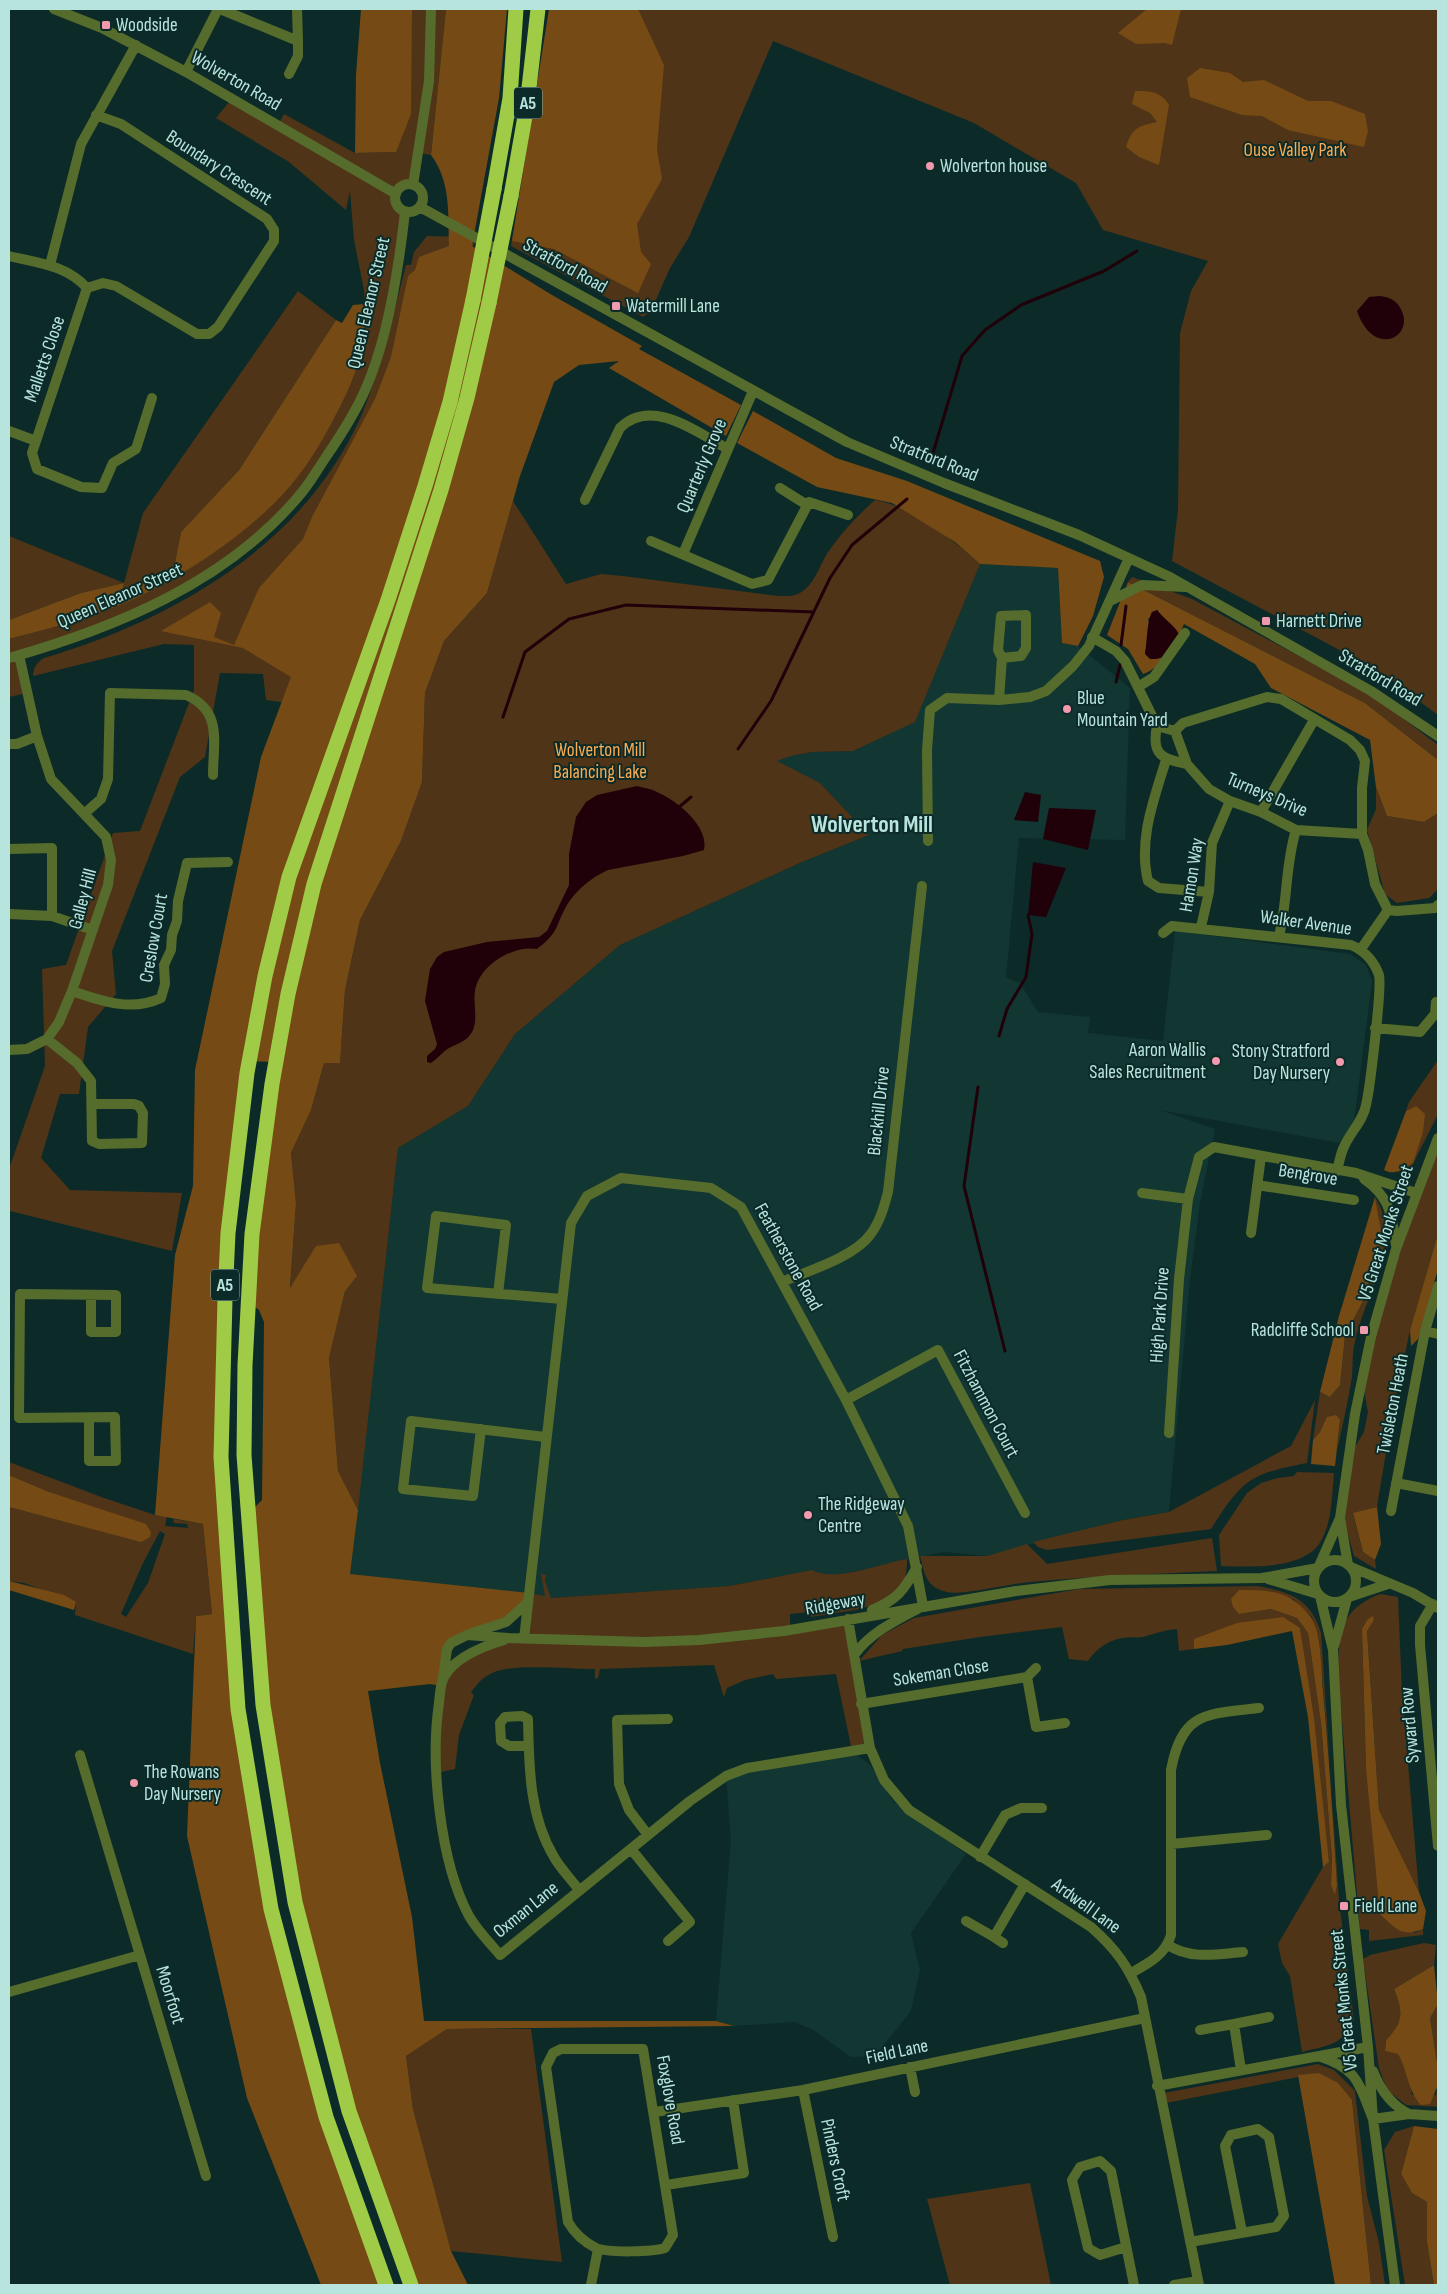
<svg xmlns="http://www.w3.org/2000/svg" width="1447" height="2294" font-family="'Sofia Sans Condensed',sans-serif">
<style>
.built{fill:#123632}
.green{fill:#4f3417;fill-rule:evenodd}
.forest{fill:#764a15;fill-rule:evenodd}
.water{fill:#20010a}
.lines{fill:none;stroke-linecap:round;stroke-linejoin:round}
.stream{stroke:#20010a;stroke-width:3}
.minor{stroke:#566c2d;stroke-width:10}
.highway{stroke:#9fcb47;stroke-width:15}
.highway-bridge{stroke:#9fcb47;stroke-width:15}
.poi-dot{fill:#f29aad;stroke:#0c2b28;stroke-width:2}
.labels{text-anchor:middle;dominant-baseline:central;stroke-width:4;stroke-linejoin:round;paint-order:stroke}
.shield{fill:#0c2b28;stroke:#84aca7;stroke-width:1}
.shield-label{font-size:18px;font-weight:bold;fill:#b8e4de}
.poi-label{font-size:19px;fill:#b8e4de;stroke:#0c2b28;text-anchor:start}
.street-label{font-size:19px;fill:#b8e4de;stroke:#0c2b28}
.park-label{font-size:19px;fill:#fdac51;stroke:#0c2b28}
.district-label{font-size:24px;font-weight:bold;fill:#b8e4de;stroke:#0c2b28}
</style>
<rect width="100%" height="100%" fill="#0c2b28"/>
<path class="built" d="M980,564L1058,568L1062,643L1078,646L1130,688L1125,840L1019,838L1006,977L1020,983L1038,1012L1090,1017L1088,1033L1163,1041L1175,931L1350,954L1366,965L1372,981L1354,1122L1339,1143L1160,1110L1215,1129L1200,1203L1190,1279L1169,1512L1123,1520L987,1556L944,1552L837,1575L817,1573L812,1570L729,1586L551,1598L350,1575L398,1148L468,1106L515,1034L620,945L802,862L869,835L820,783L776,761L791,756L812,752L853,751L914,722Z
M852,1751L870,1765L894,1802L966,1854L911,1933L920,1970L911,2011L875,2056L851,2057L812,2029L794,2022L734,2026L716,2021L731,1840L726,1776Z"/>
<path class="green" d="M412,9H446L431,155L418,153L413,185L402,186L395,197L398,207L403,211L402,245L366,388L299,496L261,535L153,605L19,655L27,693L9,697V639L98,614L165,583L365,333L364,290L354,240L350,191L346,210L289,162L216,118L229,102L278,125L284,114L355,153L396,152L410,61Z
M550,9H1438V715L1377,670L1172,561L1178,509L1180,333L1191,291L1208,261L1103,230L1076,183L974,123L773,41L689,237L670,268L651,311L643,317L511,246Z
M427,236L464,237L474,243L431,421L334,709L266,700L263,674L220,673L205,757L180,777L112,951L116,994L88,1027L79,1094H60L41,1158L70,1190L182,1193L172,1251L10,1211L9,1258V1169L45,1066L42,969L66,965L113,833L140,831L194,690V645L164,644L33,676C34,667 36,663 44,658C175,619 306,544 362,414C382,365 393,315 406,265H411L414,252Z
M298,291L336,320L239,470L181,532L174,568L122,595L124,583L81,593L9,620V536L124,583L143,513Z
M875,500C911,506 953,540 980,564L915,722L853,751L812,752L791,756L777,761L820,783L869,835L802,862L620,945L515,1034L468,1106L398,1148L358,1510L338,1471L329,1358L345,1291L290,1290L296,1203L291,1153L311,1110L324,1063H340L345,990L360,920L401,841L422,782L425,693L444,641L487,593L513,501L566,584L601,574L623,576L778,596C785,596 793,597 800,593C816,584 820,562 831,548C844,530 858,515 875,500Z
M1132,577L1192,599L1372,695L1438,745V760L1365,703L1128,582Z
M1376,787L1387,816L1424,822L1438,813V889L1429,898L1397,903L1385,894L1367,830L1376,809Z
M1438,1060V1114L1412,1166L1396,1173L1413,1163L1416,1106L1406,1111L1409,1102Z
M1438,1149V1234L1410,1330L1391,1422L1377,1507L1353,1514L1363,1552L1375,1560L1376,1569L1354,1556L1344,1520L1351,1453L1364,1432L1368,1412L1363,1385L1382,1307L1418,1198Z
M1375,1197C1405,1245 1362,1298 1354,1346C1352,1356 1353,1367 1352,1377C1348,1402 1342,1427 1337,1451L1340,1420L1327,1418L1320,1432L1313,1440L1320,1392L1330,1397L1340,1385L1345,1336L1363,1301L1383,1241Z
M1315,1400L1307,1463C1249,1474 1242,1480 1211,1529L1047,1550L1038,1547L1033,1542L1123,1520L1169,1512L1291,1446Z
M9,1462L104,1498L155,1515L167,1516L165,1526L188,1528L187,1524L174,1523L173,1519L203,1524L212,1614L196,1616L193,1654L75,1615L76,1602L24,1583L9,1581V1507L140,1541L49,1492L9,1475ZM160,1531L165,1534L148,1583L126,1617L121,1614L142,1565Z
M1297,1472L1334,1473C1332,1495 1332,1522 1321,1541C1305,1570 1249,1567 1221,1566L1219,1535L1247,1493L1261,1483L1278,1478L1294,1476Z
M1212,1538L1217,1571C1155,1574 1092,1576 1030,1582C1013,1583 959,1596 947,1592C926,1587 925,1575 920,1556H987L1027,1544L1047,1564Z
M907,1559C907,1571 906,1583 897,1592C881,1609 834,1613 811,1617L810,1612L790,1614V1627L848,1619L870,1748L852,1751L836,1674L776,1679L773,1674L745,1680L727,1688L724,1697L714,1665L600,1669L598,1678L595,1679V1669C568,1669 522,1664 497,1671C485,1675 477,1683 471,1693L474,1695L459,1735L455,1769L436,1773L443,1678L482,1648L524,1639L529,1593L545,1596L541,1574L546,1575L545,1581L551,1598L729,1586L812,1570C834,1583 882,1563 907,1559Z
M1258,1586C1290,1592 1311,1599 1321,1633L1339,1901L1354,2020C1341,2046 1329,2045 1302,2052L1290,1976L1282,1963L1278,1944L1323,1867L1329,1862L1300,1628L1194,1639V1649L1179,1651L1177,1629C1165,1630 1157,1633 1146,1636C1139,1639 1130,1636 1123,1638C1108,1640 1096,1649 1088,1661L1069,1659L1062,1627L980,1637L903,1649L902,1651L859,1661L882,1635L914,1618L1079,1589ZM1293,1599L1312,1617L1319,1641L1331,1779L1337,1885L1335,1894L1331,1885L1332,1859L1321,1723L1308,1633L1297,1618L1271,1609L1239,1614Z
M1380,1594L1398,1597L1402,1694L1419,1892L1379,1810L1367,1630L1374,1620L1362,1629L1366,1768L1414,1933L1423,1929V1935L1369,1941V1930L1360,1929L1338,1674C1339,1634 1339,1610 1380,1594Z
M1424,1943L1436,1945L1434,1965L1394,1989C1403,2011 1404,2022 1386,2040L1385,2051L1398,2053L1406,2067L1412,2095H1436L1438,2085V2107L1406,2105L1387,2090L1379,2068L1363,1959L1370,1955Z
M1438,2004V2069L1430,2018Z
M447,2029H531L562,2262L451,2251L413,2109L406,2056Z
M1318,2064L1334,2070L1355,2091L1367,2196L1379,2243L1385,2285H1371L1352,2100L1319,2073L1166,2103L1164,2093Z
M1414,2126L1401,2174L1412,2193L1427,2202V2242L1434,2285H1405L1384,2150L1395,2132Z
M1030,2183L1051,2285H950L927,2199Z"/>
<path class="forest" d="M361,9H412L411,114L396,152L355,153L356,75Z
M446,9H507L499,98L472,246L552,295L642,346L639,349L741,405L726,436L609,368L619,361L579,365L554,382L520,476L487,593L444,641L425,693L422,782L401,841L360,920L345,990L340,1063H324L311,1110L291,1153L296,1203L290,1288L316,1246L339,1243L357,1276L345,1291L329,1358L338,1471L358,1510L350,1574L529,1593L521,1610L451,1643L442,1686L430,1684L368,1691L380,1763L412,1917L424,2021H716L734,2026L447,2029L406,2056L413,2109L451,2251L468,2285H411L349,2111L295,1902L263,1705L247,1515L262,1500L264,1322L259,1310L248,1301L275,1062L249,1061L228,1233L221,1457L238,1709L271,1909L326,2117L386,2285H321L247,2098L187,1836L196,1616L212,1614L203,1524L155,1515L175,1255L193,1186L195,1070L261,757L291,677L243,648L161,631L210,602L221,613L214,637L234,645L259,588L303,539L312,517L375,399L391,357L408,276L415,270L419,257L449,246C448,213 451,182 431,155Z
M549,9H638L664,65L657,149L662,179L637,224L641,252L651,264L638,293L554,249L512,241Z
M1147,9H1181L1172,45L1165,43L1136,44L1118,33Z
M1200,68L1230,73L1243,82L1264,80L1308,101H1331L1365,114L1368,131L1364,147L1288,130L1262,116L1242,115L1190,97L1187,78Z
M1135,91C1149,91 1161,91 1169,105L1159,165L1139,157L1126,147C1132,128 1138,126 1157,122L1150,113L1132,104Z
M365,304C366,352 354,381 332,422C319,447 302,474 283,494C239,542 158,594 96,614C68,624 38,631 9,639V620L81,593L124,583L122,594L174,568L181,532L239,470L336,320L342,323L353,305Z
M753,411L836,458L907,481L1100,561L1104,577L1093,616L1078,646L1062,643L1058,568L980,564L955,542L892,503L817,487L737,443Z
M1128,582L1365,703L1438,760V813L1424,822L1387,816L1376,787L1370,740L1271,688L1255,664L1184,624C1177,641 1161,669 1143,674L1128,649L1107,635ZM1157,610L1168,624L1175,628L1145,654L1150,627L1148,619Z
M1416,1106L1425,1114L1423,1132L1413,1163C1403,1169 1395,1176 1384,1170L1406,1111Z
M1375,1197L1383,1241L1363,1301L1345,1336L1340,1385L1330,1397L1320,1392L1339,1316Z
M1438,1234V1269L1418,1339L1411,1346L1410,1330Z
M1336,1415L1340,1420L1335,1466L1311,1464L1313,1440L1320,1432L1327,1417Z
M9,1475L49,1492L146,1524L151,1532L150,1537L141,1542L9,1507Z
M1377,1507L1381,1544L1375,1560L1363,1552L1353,1513Z
M9,1581L64,1595L76,1602L74,1610L9,1590Z
M1239,1590C1268,1590 1290,1590 1310,1616C1322,1631 1321,1671 1323,1691C1329,1755 1333,1820 1337,1885L1335,1895L1331,1885L1332,1859L1321,1723L1308,1633L1297,1618L1271,1609L1239,1614L1233,1607L1231,1599Z
M1373,1616L1374,1620L1367,1631L1379,1810L1419,1892L1426,1911L1423,1929C1401,1938 1395,1928 1380,1914L1366,1768L1362,1629L1368,1619Z
M1283,1617L1300,1628L1314,1718L1329,1862L1323,1867L1308,1717L1292,1631L1227,1645L1194,1649V1639L1237,1623Z
M1434,1965L1438,2004L1430,2018L1438,2069V2085L1430,2104L1421,2105C1407,2090 1408,2071 1398,2054L1385,2051L1386,2040C1404,2022 1403,2011 1394,1989Z
M1319,2073L1338,2083L1352,2100L1371,2285H1335L1298,2075Z
M1414,2126L1438,2129V2285H1434L1427,2242V2202L1412,2193L1401,2174Z"/>
<path class="water" d="M1380,296C1388,297 1394,299 1399,306C1419,335 1374,361 1357,311L1369,297Z
M1157,610C1164,619 1174,625 1179,634C1170,650 1170,660 1150,659L1145,654C1147,643 1147,620 1152,612Z
M637,786C644,788 653,789 659,793C679,802 709,827 704,850L683,856L608,870C592,877 576,890 567,905C554,928 560,931 537,949C513,945 479,965 475,991C473,1005 478,1017 473,1030C467,1043 456,1043 446,1050C441,1054 437,1059 431,1063L427,1062V1056L435,1049L437,1044L425,1001L430,969L437,957L444,952L487,942L539,937L547,931L569,885V854L576,817L586,802L597,795Z
M1025,792L1041,795L1038,822L1014,820Z
M1049,808L1096,810L1088,850L1043,839Z
M1033,862L1066,868L1046,917L1028,915Z"/>
<g class="lines">
<path class="stream" d="M933,453L962,356L985,330L1021,305L1104,271L1137,251
M1121,645L1126,606
M1116,682L1120,665
M503,717L525,652L569,619L626,605L813,612
M738,749L771,701L830,578L852,545L907,499
M678,808L691,797
M999,1036L1007,1009L1026,977L1032,934L1028,915
M978,1087L964,1186L1005,1351"/>
<path class="minor" d="M54,9L102,28L186,72L396,194
M220,9L298,41L297,9
M186,72L218,9
M289,74L298,56V41
M395 198a14 14 0 1 1 28 0a14 14 0 1 1-28 0Z
M413,185L429,81L431,9
M420,207L847,442L944,483L1079,535L1170,577L1371,691L1438,736
M9,256C38,263 66,265 87,288
M50,265L81,144L136,45
M87,288L103,283L116,286L197,334H209L218,327L274,241V230L267,219L121,124L96,115
M9,431L36,441L87,288
M36,441L32,453L37,469L81,487L102,488L113,463L136,449L152,398
M780,488L807,505
M585,500L620,428C651,396 698,433 728,449
M651,541L752,584L768,580L809,502L848,515
M683,554L753,391
M1110,601L1142,585L1185,587
M1092,637L1116,651L1125,661L1157,726L1175,731L1187,764L1209,789L1230,801L1261,812L1296,830L1362,834
M9,658C115,628 225,583 298,497C309,485 317,470 326,457C341,435 356,412 366,388C388,338 399,266 405,212
M1138,687L1154,677L1185,633
M999,700L1002,658L998,650L1001,616L1026,615V648L1021,656L1002,658
M1157,726C1151,755 1162,759 1187,764
M1175,731L1183,723L1267,697L1281,699L1350,740L1360,750L1365,761L1362,788V834L1368,850L1375,884L1388,910L1361,949
M9,744H17L37,736
M1166,760C1154,799 1138,840 1148,881L1159,888L1209,892
M1261,812L1314,720
M85,813L101,799L108,779L110,693L186,695C223,711 213,742 213,775
M928,841L927,750L930,710L947,698L999,700L1030,697L1046,691L1073,666L1089,646L1129,558
M9,849L52,848V916
M1388,910L1397,911L1435,908L1438,905
M9,914L52,916L93,930
M1201,927L1209,892L1212,843L1230,801
M1163,933L1172,926L1351,945C1365,951 1374,961 1379,975C1382,988 1370,1088 1366,1105C1363,1122 1349,1133 1343,1149C1340,1156 1339,1164 1337,1171
M1279,936C1288,900 1285,865 1296,830
M72,991C101,1001 131,1012 161,998L165,984L164,965L171,950L172,935L177,921L178,901L187,863L228,862
M1375,1028L1420,1032L1435,1014L1436,1002
M47,1039L77,1063L91,1081L92,1141L99,1144L142,1143L143,1113L139,1106L134,1104H92
M9,1050L27,1049L47,1039L59,1022L72,991L108,885L111,860L106,837L51,779L37,736L19,655
M1364,1179C1391,1198 1391,1214 1396,1245
M1257,1185L1354,1200
M1142,1193L1188,1199L1199,1157L1214,1147L1356,1173L1416,1193
M1251,1233L1261,1156
M782,1282C808,1271 854,1257 870,1235C880,1222 884,1207 888,1192L922,886
M498,1294L506,1225L436,1216L427,1288L562,1299
M1425,1331L1438,1334
M846,1400L938,1350L1025,1513
M89,1418V1461H116L115,1417L19,1418L20,1294L116,1295V1332H91V1296
M481,1429L473,1496L403,1489L411,1421L545,1437
M1169,1433L1179,1279L1188,1199
M1396,1483L1438,1491
M1391,1511L1425,1331L1438,1286
M1314 1581a21 21 0 1 1 42 0a21 21 0 1 1-42 0Z
M1348,1565L1340,1518L1355,1414L1371,1337L1396,1249L1438,1138
M1319,1566L1340,1518
M1351,1567L1413,1593L1438,1608
M1268,1579L1318,1594
M1320,1596L1333,1650L1341,1805L1368,2047L1373,2119L1395,2285
M1349,1597L1388,1584
M1433,1604L1420,1626V1645L1438,1846
M872,1610C897,1600 904,1590 917,1567
M848,1619L870,1748L884,1780L909,1810L1091,1927C1116,1949 1128,1966 1141,1997L1199,2285
M472,1633L506,1622L527,1603
M524,1639L571,1223L587,1196L621,1178L711,1188L741,1207L846,1400L908,1526L923,1606C897,1620 872,1631 854,1655
M504,1640C484,1646 455,1657 444,1677C440,1684 440,1695 439,1703C430,1764 440,1862 469,1916C477,1930 490,1943 500,1955L690,1801L726,1776L747,1768L870,1748
M1334,1646L1347,1599
M1027,1677L1036,1668
M443,1678L447,1649L451,1643L467,1635L508,1638L644,1642L699,1640L784,1631L1016,1591L1110,1580L1262,1578L1318,1568
M861,1704L1027,1677L1036,1727L1065,1723
M528,1746H509L501,1741L500,1723L505,1717L522,1716L528,1719C529,1766 529,1815 554,1857C560,1868 571,1879 579,1890
M80,1755L140,1955
M648,1835L629,1810L619,1784L617,1720L668,1719
M1171,1844L1267,1835
M631,1849L690,1922L668,1941
M980,1857L1005,1815L1021,1808H1042
M966,1921L994,1937L1025,1884
M994,1937L1003,1943
M1168,1945C1191,1960 1217,1954 1243,1952
M1131,1973C1149,1963 1165,1955 1171,1935V1770C1182,1711 1207,1714 1259,1708
M9,1992L140,1955L206,2176
M1200,2030L1234,2024
M561,2049H643L673,2235L665,2248C653,2252 608,2253 596,2248C584,2242 575,2234 568,2222L546,2067L553,2053Z
M1321,2057C1358,2069 1359,2084 1373,2119L1409,2114L1438,2116
M910,2067L915,2092
M1241,2070L1234,2024L1269,2017
M1373,2071C1380,2089 1391,2105 1409,2114
M1157,2086L1368,2047
M803,2090L833,2237
M655,2112L803,2090L1145,2018
M666,2185L744,2173L733,2100
M1190,2242L1276,2227L1284,2216L1269,2137L1258,2129L1231,2135L1225,2146L1242,2232
M1126,2247L1100,2255L1088,2248L1072,2180L1080,2167L1100,2161L1111,2171L1134,2285
M591,2285L598,2249
M1174,2285L1198,2281"/>
<path class="highway" d="M494,189L510,98L516,9
M511,196L527,105L538,9
M386,2285L326,2117L271,1909L238,1709L221,1457L225,1299L228,1233L247,1073L265,976L289,877L388,600L425,486L450,402L473,300
M411,2285L349,2111L295,1902L263,1705L244,1455L245,1365L252,1234L272,1084L288,994L314,884L441,490L467,398L489,303"/>
<path class="highway-bridge" d="M473,300L494,189
M489,303L511,196"/>
</g>
<g class="poi-dot">
<rect x="101" y="20" width="10" height="10" rx="2.5"/>
<circle cx="930" cy="166" r="5"/>
<rect x="611" y="301" width="10" height="10" rx="2.5"/>
<rect x="1261" y="616" width="10" height="10" rx="2.5"/>
<circle cx="1067" cy="709" r="5"/>
<circle cx="1216" cy="1061" r="5"/>
<circle cx="1340" cy="1062" r="5"/>
<rect x="1359" y="1325" width="10" height="10" rx="2.5"/>
<circle cx="808" cy="1515" r="5"/>
<circle cx="134" cy="1783" r="5"/>
<rect x="1339" y="1901" width="10" height="10" rx="2.5"/>
</g>
<g class="labels">
<g class="shield">
<rect x="514" y="87.5" width="28" height="31" rx="4"/>
<rect x="211" y="1269.5" width="28" height="31" rx="4"/>
</g>
<g class="shield-label">
<text x="528" y="103">A5</text>
<text x="225" y="1285">A5</text>
</g>
<g class="poi-label">
<text x="116" y="25">Woodside</text>
<text x="940" y="166">Wolverton house</text>
<text x="626" y="306">Watermill Lane</text>
<text x="1276" y="621">Harnett Drive</text>
<text x="1077" y="698">Blue<tspan x="1077" dy="22">Mountain Yard</tspan></text>
<text x="1206" y="1050" text-anchor="end">Aaron Wallis<tspan x="1206" dy="22">Sales Recruitment</tspan></text>
<text x="1330" y="1051" text-anchor="end">Stony Stratford<tspan x="1330" dy="22">Day Nursery</tspan></text>
<text x="1354" y="1330" text-anchor="end">Radcliffe School</text>
<text x="818" y="1504">The Ridgeway<tspan x="818" dy="22">Centre</tspan></text>
<text x="144" y="1772">The Rowans<tspan x="144" dy="22">Day Nursery</tspan></text>
<text x="1354" y="1906">Field Lane</text>
</g>
<g class="street-label">
<text transform="translate(236 81) rotate(30)">Wolverton Road</text>
<text transform="translate(219 168) rotate(33)">Boundary Crescent</text>
<text transform="translate(565 266) rotate(29)">Stratford Road</text>
<text transform="translate(369 303) rotate(-77)">Queen Eleanor Street</text>
<text transform="translate(45 359) rotate(-71)">Malletts Close</text>
<text transform="translate(934 459) rotate(22)">Stratford Road</text>
<text transform="translate(702 466) rotate(-67)">Quarterly Grove</text>
<text transform="translate(120 596) rotate(-24)">Queen Eleanor Street</text>
<text transform="translate(1380 678) rotate(31)">Stratford Road</text>
<text transform="translate(1267 795) rotate(23)">Turneys Drive</text>
<text transform="translate(1192 875) rotate(-81)">Hamon Way</text>
<text transform="translate(83 899) rotate(-75)">Galley Hill</text>
<text transform="translate(1306 923) rotate(8)">Walker Avenue</text>
<text transform="translate(154 938) rotate(-80)">Creslow Court</text>
<text transform="translate(879 1111) rotate(-84)">Blackhill Drive</text>
<text transform="translate(1308 1175) rotate(9)">Bengrove</text>
<text transform="translate(1386 1233) rotate(-72)">V5 Great Monks Street</text>
<text transform="translate(788 1257) rotate(61)">Featherstone Road</text>
<text transform="translate(1160 1315) rotate(-86)">High Park Drive</text>
<text transform="translate(986 1404) rotate(62)">Fitzhammon Court</text>
<text transform="translate(1393 1404) rotate(-79)">Twisleton Heath</text>
<text transform="translate(835 1604) rotate(-10)">Ridgeway</text>
<text transform="translate(941 1673) rotate(-9)">Sokeman Close</text>
<text transform="translate(1410 1725) rotate(-95)">Syward Row</text>
<text transform="translate(1086 1906) rotate(36)">Ardwell Lane</text>
<text transform="translate(526 1910) rotate(-39)">Oxman Lane</text>
<text transform="translate(170 1995) rotate(73)">Moorfoot</text>
<text transform="translate(1344 2000) rotate(-96)">V5 Great Monks Street</text>
<text transform="translate(897 2052) rotate(-12)">Field Lane</text>
<text transform="translate(670 2100) rotate(80)">Foxglove Road</text>
<text transform="translate(835 2160) rotate(78)">Pinders Croft</text>
</g>
<g class="park-label">
<text x="1295" y="150">Ouse Valley Park</text>
<text x="600" y="750">Wolverton Mill<tspan x="600" dy="22">Balancing Lake</tspan></text>
</g>
<g class="district-label">
<text x="872" y="824">Wolverton Mill</text>
</g>
</g>
<rect width="1447" height="2294" fill="none" stroke="#b8e4de" stroke-width="20"/>
</svg>
